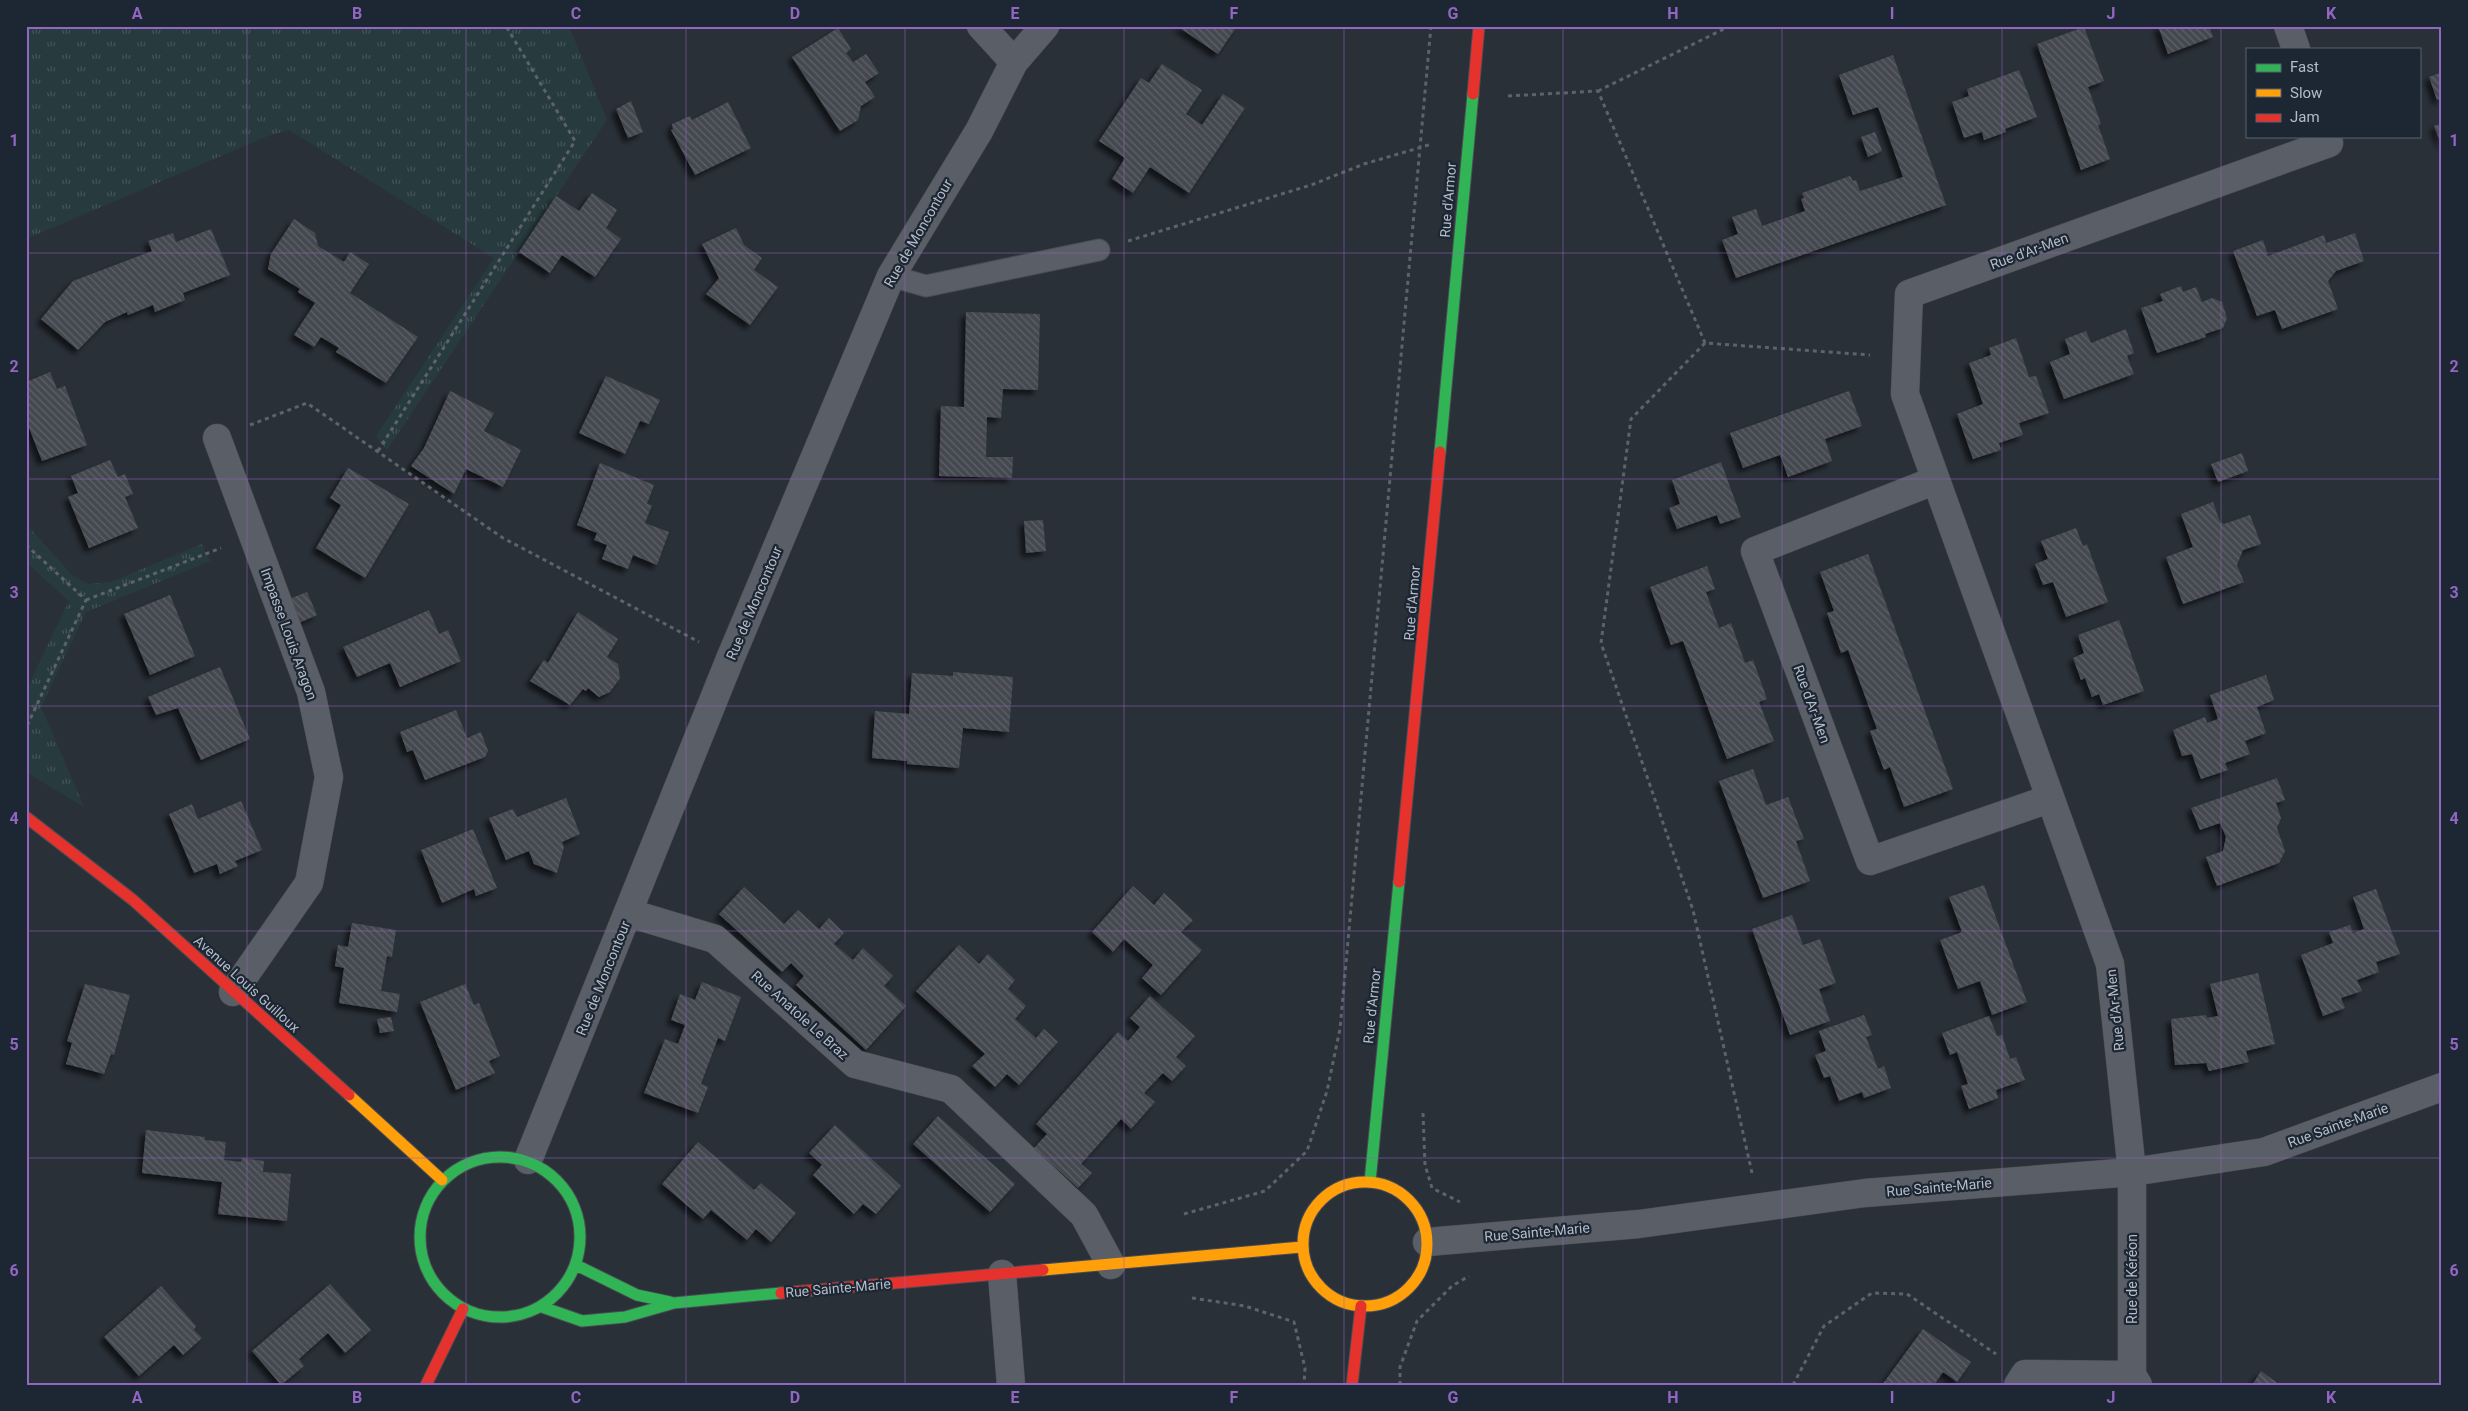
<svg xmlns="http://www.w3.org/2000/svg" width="2468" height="1411" font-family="Roboto,sans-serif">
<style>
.park{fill:url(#park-tufts)}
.building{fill:url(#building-back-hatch);filter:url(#shadow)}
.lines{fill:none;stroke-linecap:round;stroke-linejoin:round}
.lane-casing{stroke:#484c53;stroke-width:23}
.street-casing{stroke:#484c53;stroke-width:29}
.fast-casing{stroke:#484c53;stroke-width:13}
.slow-casing{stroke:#484c53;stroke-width:13}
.jam-casing{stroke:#484c53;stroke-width:13}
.path{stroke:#5d636a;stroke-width:3;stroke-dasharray:4 4;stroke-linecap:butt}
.lane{stroke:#5a5e66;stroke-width:21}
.street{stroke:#5a5e66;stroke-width:28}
.fast{stroke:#30b455;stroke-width:11}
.slow{stroke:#ff9f0a;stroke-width:11}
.jam{stroke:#e5322d;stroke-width:11}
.grid{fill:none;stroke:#9266c3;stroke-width:1;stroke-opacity:0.55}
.labels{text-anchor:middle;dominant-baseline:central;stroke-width:4.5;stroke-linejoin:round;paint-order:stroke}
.street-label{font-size:14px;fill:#b4bcc9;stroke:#1d2633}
.neatline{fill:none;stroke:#9266c3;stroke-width:2}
.grid-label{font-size:16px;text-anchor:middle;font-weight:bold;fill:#9266c3}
</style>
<defs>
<pattern id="park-tufts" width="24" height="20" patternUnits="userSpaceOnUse" patternTransform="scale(1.25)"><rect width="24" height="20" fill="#273a3e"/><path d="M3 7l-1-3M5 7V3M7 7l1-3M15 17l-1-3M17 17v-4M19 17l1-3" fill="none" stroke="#445559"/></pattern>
<pattern id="building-back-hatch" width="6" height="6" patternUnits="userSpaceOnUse" patternTransform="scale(1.25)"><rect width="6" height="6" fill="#444950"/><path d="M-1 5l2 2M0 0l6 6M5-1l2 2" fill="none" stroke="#5d6168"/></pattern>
<filter id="shadow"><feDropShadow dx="-4.5" dy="4.5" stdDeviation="2.5" flood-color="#0009"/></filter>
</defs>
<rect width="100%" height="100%" fill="#2a3038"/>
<path class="park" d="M26,26H569L607,120L387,450L376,436L494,258L289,130L268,136L26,239Z
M26,524L73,576L88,584L111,582L202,544L210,561L86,612L41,707L84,807L26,772V690L69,601L26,562Z"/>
<path class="building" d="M1177,26H1237L1218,54Z
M2158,26H2209L2213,37L2168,54Z
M2084,27L2104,81L2088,87L2101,124L2098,125L2110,159L2081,170L2037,44Z
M838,28L851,49L846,53L853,62L866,54L879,73L865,82L875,97L861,106L858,120L840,131L792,57Z
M1893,55L1946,205L1736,278L1722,240L1738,234L1732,217L1756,209L1762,226L1805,211L1801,199L1804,198L1802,193L1850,176L1853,181L1856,180L1860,191L1903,177L1878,107L1853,115L1839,75Z
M1162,64L1202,90L1186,114L1202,125L1223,94L1245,108L1189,193L1150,167L1133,193L1112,179L1125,158L1099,141L1141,78L1149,83Z
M2019,70L2037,117L2005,129L2006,132L1984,140L1982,132L1964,138L1952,102L1969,96L1967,89Z
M2442,72V98L2437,100L2429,77Z
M631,101L643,132L628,138L616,109Z
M728,102L751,148L695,175L671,130L673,129L672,124L690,116L692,120Z
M2442,123V146L2434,126Z
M1875,132L1882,151L1868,157L1861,137Z
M592,193L617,210L606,228L621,239L595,277L562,255L550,273L519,252L556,196L579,211Z
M294,219L315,233L318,246L344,262L350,252L369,264L350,293L418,337L386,383L336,352L339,348L321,337L314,347L294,335L315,303L298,292L300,289L268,269L271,254Z
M736,228L744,245L762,258L754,270L778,287L750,325L706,294L719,278L702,244Z
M211,229L230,275L183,293L185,300L155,312L153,305L128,315L127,312L105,322L78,350L41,319L73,281L152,251L148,241L173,233L176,242Z
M2355,233L2364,261L2336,271L2328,281L2338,309L2282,329L2275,310L2257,316L2233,251L2263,240L2268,256L2324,235L2326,243Z
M2181,286L2183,292L2196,287L2202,302L2212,298L2222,302L2227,318L2223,328L2205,334L2206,337L2157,353L2141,308L2163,301L2160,294Z
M966,312L1040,314L1038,390L1003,389L1001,418L987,417L986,457H1013L1012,478L939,476L941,406L964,407Z
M2126,329L2134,353L2127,356L2134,374L2064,399L2050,362L2070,354L2065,339L2086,331L2091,343Z
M2016,338L2029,377L2036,376L2049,413L2019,423L2023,435L1999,443L2001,450L1973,459L1957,414L1983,404L1969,363L1991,355L1989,348Z
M50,372L57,389L65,386L87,445L42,461L26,420V382Z
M606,376L660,400L649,424L640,421L625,454L579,433Z
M450,391L494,413L484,431L521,450L503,487L466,469L454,494L411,466L424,448Z
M1849,391L1862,426L1825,439L1832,461L1788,477L1780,455L1743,468L1730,433Z
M2242,453L2248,471L2218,482L2211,464Z
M110,460L118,477L125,474L133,494L125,497L138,528L89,548L68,497L78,493L71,476Z
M1721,462L1741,517L1720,524L1717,515L1677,529L1669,508L1680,504L1672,480Z
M600,463L654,485L647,504L652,505L645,523L669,532L657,565L633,555L628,569L602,559L607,545L594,540L597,533L577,525Z
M348,468L409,504L365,578L316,548L341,505L330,498Z
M2213,502L2220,522L2224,524L2250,515L2261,544L2243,550L2237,565L2244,582L2183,604L2166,557L2193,547L2181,514Z
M1043,520L1046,551L1026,553L1024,521Z
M2076,528L2083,546L2087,544L2108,602L2066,617L2053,582L2043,585L2035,564L2048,559L2041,541Z
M1868,554L1953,789L1904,807L1890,767L1884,770L1877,751L1870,731L1877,729L1848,650L1841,653L1827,613L1834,611L1820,572Z
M1707,566L1715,589L1706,592L1719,628L1731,623L1745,663L1753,660L1767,699L1759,702L1774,741L1727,759L1683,641L1671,645L1650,587Z
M307,592L317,615L299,623L289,599Z
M170,595L195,656L150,675L124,614Z
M429,610L439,634L448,630L461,661L400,687L390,663L357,677L343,647Z
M578,612L618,639L607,657L618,664L620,678L610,692L599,697L588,688L586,691L583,689L570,705L530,681L544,660L548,663Z
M2119,620L2144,691L2103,705L2099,694L2092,697L2085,678L2081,680L2073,658L2084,653L2078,635Z
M220,667L250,739L201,760L178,708L156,715L148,697Z
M953,672L1013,677L1009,732L963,728L959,768L907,764V761L872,758L875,711L909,714L912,673L953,676Z
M2266,675L2274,700L2257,707L2266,733L2245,741L2250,754L2225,763L2228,770L2201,779L2192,754L2182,756L2173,730L2205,717L2207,723L2218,719L2210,695Z
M456,710L467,738L481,732L488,751L485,757L425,780L413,750L407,752L400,732Z
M1753,769L1766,805L1788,797L1804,839L1796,841L1810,881L1763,898L1719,781Z
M2277,778L2285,800L2276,803L2281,818L2277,828L2285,851L2279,863L2217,886L2206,857L2223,851L2226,837L2220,823L2200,830L2191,808Z
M566,798L580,834L562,842L564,847L557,873L534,864L529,851L506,860L489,818L513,809L517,817Z
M241,801L262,850L235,861L238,866L220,874L217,864L194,873L169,814L192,804L198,819Z
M473,829L497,888L476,896L474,889L442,903L421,850Z
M1984,885L2027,1002L1992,1015L1980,981L1958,989L1940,940L1962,932L1949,897Z
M1133,886L1154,905L1164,893L1193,920L1181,932L1202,950L1161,995L1142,978L1153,965L1124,939L1113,952L1092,932Z
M744,887L784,924L798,910L819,929L829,918L844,933L834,944L853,960L863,948L893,976L884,986L906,1006L866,1050L796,985L804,976L791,963L782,972L719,914Z
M2376,889L2400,954L2376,962L2379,972L2357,980L2362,991L2341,998L2345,1008L2323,1016L2301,955L2333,943L2329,932L2350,925L2353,933L2364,929L2353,897Z
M1792,915L1803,945L1820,939L1836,983L1819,989L1830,1021L1790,1035L1752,929Z
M352,923L396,930L392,957L387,956L381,991L400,994L397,1012L339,1003L344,968L335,966L338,945L348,947Z
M959,945L979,964L988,954L1015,980L1008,989L1026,1006L1015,1019L1036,1038L1044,1029L1058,1042L1019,1085L1007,1074L995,1087L972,1066L985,1054L916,991Z
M2258,973L2275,1044L2246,1051L2249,1062L2209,1071L2206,1063L2175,1065L2171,1019L2206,1015L2207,1018L2218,1016L2210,984Z
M702,982L741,997L725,1041L718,1038L701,1084L708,1087L698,1113L644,1093L665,1039L678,1044L685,1025L671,1020L680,994L695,1000Z
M85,984L130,995L114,1055L111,1054L104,1074L66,1064L72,1043L67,1041Z
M465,984L474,1005L479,1003L500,1056L489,1061L495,1073L456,1090L420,1002Z
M1150,996L1195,1036L1176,1057L1186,1066L1172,1081L1163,1073L1144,1093L1155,1102L1131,1129L1121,1119L1081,1164L1092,1173L1078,1188L1034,1148L1047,1134L1036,1124L1118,1032L1128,1041L1140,1027L1130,1018Z
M1864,1015L1872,1035L1866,1037L1878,1069L1884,1066L1891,1088L1864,1098L1862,1092L1839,1101L1830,1076L1824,1078L1815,1055L1826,1051L1819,1031Z
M1989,1016L1997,1036L2002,1035L2010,1059L2016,1057L2025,1080L1996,1090L1998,1098L1969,1109L1961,1086L1968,1084L1957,1052L1950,1055L1942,1033Z
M391,1017L394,1031L380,1033L377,1019Z
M938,1116L1015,1184L990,1212L913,1144Z
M835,1125L901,1186L876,1214L863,1204L854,1214L813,1175L822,1165L809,1153Z
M146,1130L205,1137V1140L226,1142L224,1160L241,1162L242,1158L264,1161L263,1172L291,1174L287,1221L218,1214L222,1182L142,1173Z
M698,1142L754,1190L761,1183L796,1213L771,1242L756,1229L747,1240L711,1210L703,1219L662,1184Z
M330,1284L371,1330L345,1353L328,1333L299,1359L304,1366L281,1385L252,1351Z
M161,1286L196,1326L194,1330L202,1338L183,1355L174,1345L139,1376L104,1337Z
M1923,1329L1971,1362L1957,1382L1943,1372L1934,1385H1882Z
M2261,1371L2280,1385H2252Z"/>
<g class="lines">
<g class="lane-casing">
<path id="lane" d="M891,276L926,286L1099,250"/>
</g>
<g class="street-casing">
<path id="street" d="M981,26L1014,62
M2288,26L2296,49
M217,438L311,692L329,777L309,883L233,992
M1936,480L1755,551L1870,861L2049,799
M629,913L715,939L855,1064L951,1089L1084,1215L1111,1265
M528,1160L730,659L891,276L979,131L1014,62L1045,26
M1427,1242L1639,1224L1865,1193L2132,1172L2264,1152L2442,1087
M1002,1274L1011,1385
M2018,1385L2025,1374L2132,1375
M2138,1385L2132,1375V1172L2110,964L1905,394L1909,294L2329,143L2326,136"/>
</g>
<g class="fast-casing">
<path id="fast" d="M1440,452L1473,94
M420 1237a80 80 0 1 1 160 0a80 80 0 1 1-160 0Z
M1370,1182L1399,882
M576,1265L637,1295L670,1302
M542,1307L582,1321L625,1317L674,1303L781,1293"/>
</g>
<g class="slow-casing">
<path id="slow" d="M349,1095L442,1180
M1303 1244a62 62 0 1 1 124 0a62 62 0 1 1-124 0Z
M1043,1270L1302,1247"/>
</g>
<g class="jam-casing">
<path id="jam" d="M1473,94L1479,26
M26,817L133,900L349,1095
M1399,882L1440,452
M781,1293L1043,1270
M426,1385L463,1309
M1352,1385L1361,1306"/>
</g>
<path class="path" d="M1598,91L1730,26
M1508,96L1598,91L1705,343L1870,355
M1128,241L1311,185L1364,164L1432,144
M1705,343L1631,419L1601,643L1693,910L1752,1173
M250,425L307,403L503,538L699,642
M378,451L575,141L506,26
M26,545L86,600L26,728
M86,600L221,548
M1423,1113L1425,1165L1432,1188L1460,1202
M1184,1214L1265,1191L1307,1151L1327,1091L1340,1029L1431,26
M1192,1298L1245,1306L1294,1322L1305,1368L1304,1385
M1400,1385V1367L1417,1321L1452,1286L1469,1276
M1793,1385L1824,1326L1872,1293L1907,1294L1996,1354"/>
<use href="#lane" class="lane"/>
<use href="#street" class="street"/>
<use href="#fast" class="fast"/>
<use href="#slow" class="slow"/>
<use href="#jam" class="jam"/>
</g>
<path class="grid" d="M247,26V1385M466,26V1385M686,26V1385M905,26V1385M1124,26V1385M1344,26V1385M1563,26V1385M1782,26V1385M2002,26V1385M2221,26V1385M26,253H2442M26,479H2442M26,706H2442M26,931H2442M26,1158H2442"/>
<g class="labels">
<g class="street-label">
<text transform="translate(1448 200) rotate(-85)">Rue d'Armor</text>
<text transform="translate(918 233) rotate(-60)">Rue de Moncontour</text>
<text transform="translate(2029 251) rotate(-20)">Rue d'Ar-Men</text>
<text transform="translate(754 603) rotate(-67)">Rue de Moncontour</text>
<text transform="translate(1412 603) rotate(-85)">Rue d'Armor</text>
<text transform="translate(289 634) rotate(70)">Impasse Louis Aragon</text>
<text transform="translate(1812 704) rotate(70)">Rue d'Ar-Men</text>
<text transform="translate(603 978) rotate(-68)">Rue de Moncontour</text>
<text transform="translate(247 984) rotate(42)">Avenue Louis Guilloux</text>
<text transform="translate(1372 1006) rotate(-84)">Rue d'Armor</text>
<text transform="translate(2115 1010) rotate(-96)">Rue d'Ar-Men</text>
<text transform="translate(800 1015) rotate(42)">Rue Anatole Le Braz</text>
<text transform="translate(2338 1125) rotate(-20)">Rue Sainte-Marie</text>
<text transform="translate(1939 1187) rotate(-5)">Rue Sainte-Marie</text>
<text transform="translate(1537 1232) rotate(-5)">Rue Sainte-Marie</text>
<text transform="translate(2132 1279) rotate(-90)">Rue de Kéréon</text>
<text transform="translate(838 1288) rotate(-5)">Rue Sainte-Marie</text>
</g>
</g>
<rect width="2468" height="1411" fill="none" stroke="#1d2633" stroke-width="55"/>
<rect x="2246" y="48" width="175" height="90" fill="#1d2633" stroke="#59626f"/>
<rect x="2256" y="64" width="25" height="8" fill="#30b455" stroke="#59626f"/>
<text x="2290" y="72" font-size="15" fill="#b4bcc9">Fast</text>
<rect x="2256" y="89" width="25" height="8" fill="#ff9f0a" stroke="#59626f"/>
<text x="2290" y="98" font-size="15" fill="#b4bcc9">Slow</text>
<rect x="2256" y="114" width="25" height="8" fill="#e5322d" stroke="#59626f"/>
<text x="2290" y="122" font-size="15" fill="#b4bcc9">Jam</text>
<rect x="28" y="28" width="2412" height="1356" class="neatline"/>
<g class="grid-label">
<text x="137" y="19">A</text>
<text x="357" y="19">B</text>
<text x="576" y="19">C</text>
<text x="795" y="19">D</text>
<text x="1015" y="19">E</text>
<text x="1234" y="19">F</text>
<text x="1453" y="19">G</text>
<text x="1673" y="19">H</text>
<text x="1892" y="19">I</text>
<text x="2111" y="19">J</text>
<text x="2331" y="19">K</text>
<text x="14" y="146">1</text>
<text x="2454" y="146">1</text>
<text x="14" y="372">2</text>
<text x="2454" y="372">2</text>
<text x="14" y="598">3</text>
<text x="2454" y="598">3</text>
<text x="14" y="824">4</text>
<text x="2454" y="824">4</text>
<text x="14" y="1050">5</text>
<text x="2454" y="1050">5</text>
<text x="14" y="1276">6</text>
<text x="2454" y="1276">6</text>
<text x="137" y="1403">A</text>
<text x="357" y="1403">B</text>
<text x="576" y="1403">C</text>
<text x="795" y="1403">D</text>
<text x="1015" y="1403">E</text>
<text x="1234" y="1403">F</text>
<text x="1453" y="1403">G</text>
<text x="1673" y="1403">H</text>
<text x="1892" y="1403">I</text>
<text x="2111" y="1403">J</text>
<text x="2331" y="1403">K</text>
</g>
</svg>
